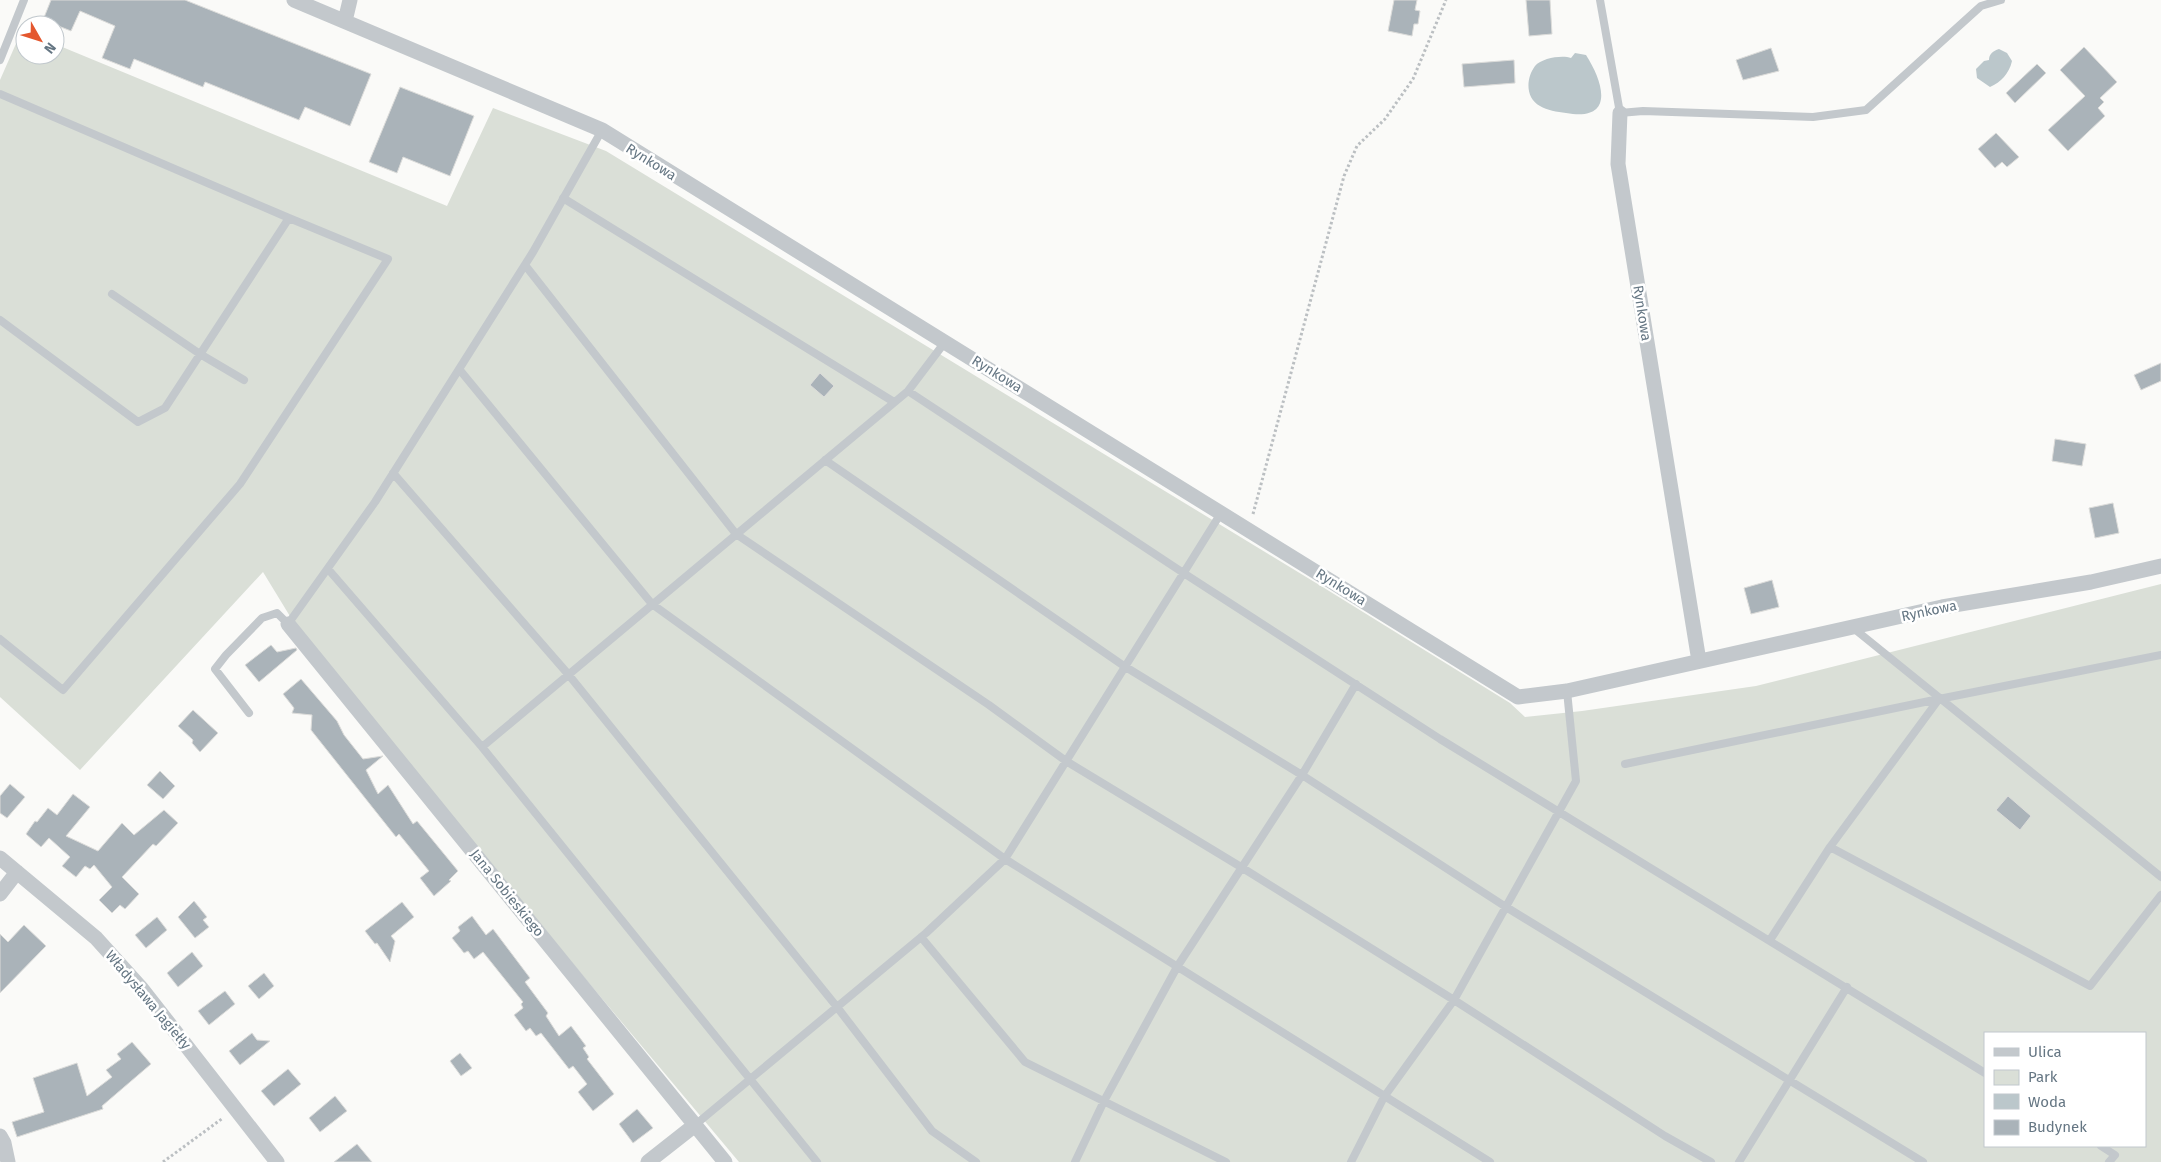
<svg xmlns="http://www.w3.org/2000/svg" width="2161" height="1162" font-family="'Fira Sans',sans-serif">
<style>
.green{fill:#dadfd7;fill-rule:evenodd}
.water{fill:#bbc7cb}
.building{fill:#aab3b9;stroke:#dcdcda}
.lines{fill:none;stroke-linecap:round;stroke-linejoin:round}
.path{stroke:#bbbfc2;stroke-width:3;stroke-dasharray:2.5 2.5;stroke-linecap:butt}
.lane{stroke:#c3c8cc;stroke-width:8}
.street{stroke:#c3c8cc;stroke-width:15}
.labels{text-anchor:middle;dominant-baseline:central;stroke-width:5;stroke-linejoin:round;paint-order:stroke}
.street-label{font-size:14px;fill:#657683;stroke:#fff}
</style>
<rect width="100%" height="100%" fill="#fafaf8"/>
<path class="green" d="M22,30L25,31V55H55V44L447,206L493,108L606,151L1321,586L1510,703L1525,717L1582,711L1756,686L2161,584V1162H739L313,654L263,572L80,770L0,697V80ZM1985,1033H2145V1146H1985Z"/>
<path class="water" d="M1999,49L2007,53L2012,61C2009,74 2001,82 1990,87L1977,78L1976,69L1984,61L1989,60C1989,54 1993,51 1999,49Z
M1575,53L1586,55C1604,83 1615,122 1566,113C1557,112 1547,110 1540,106C1525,98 1526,78 1535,66C1542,58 1562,55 1571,58Z"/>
<path class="building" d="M51,0H185L371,74L350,126L305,107L299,120L205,82L203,87L134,59L130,69L102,58L115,26L80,11L71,31L56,25H43L45,20H43Z
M1394,0H1417L1415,10L1420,11L1418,24H1414L1412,36L1388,31Z
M1526,0H1550L1552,34L1529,36Z
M2084,47L2117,82L2100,98L2104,102L2098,108L2105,116L2068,151L2048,130L2085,96L2060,70Z
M1771,48L1779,71L1743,80L1736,60Z
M1514,60L1515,83L1464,87L1462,64Z
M2037,64L2046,73L2015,103L2006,93Z
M400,87L474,116L450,176L403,157L397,173L369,162Z
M1996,133L2019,157L2007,167L2002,162L1995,168L1978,149Z
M2161,363V381L2141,390L2134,375Z
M820,373L834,386L824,397L810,385Z
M2055,439L2086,444L2082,466L2052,461Z
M2113,503L2119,533L2095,538L2089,508Z
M1772,580L1779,607L1751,614L1744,588Z
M271,645L277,652L296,648L297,650L259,682L245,665Z
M301,679L337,721L344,735L363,759L383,756L366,770L378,794L388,785L413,824L417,821L458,871L449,880L451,881L434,896L420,878L429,871L399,834L396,837L311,730L312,715L292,713L294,708L283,694Z
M193,710L218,733L200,752L192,743L193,740L178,726Z
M160,771L175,786L163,799L147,785Z
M10,784L25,797L7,818L0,813V796Z
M73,794L90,807L66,836L98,851L122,823L134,835L164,810L178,823L156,846L153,844L122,877L139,894L125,909L120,905L112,913L99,900L112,887L94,865L90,869L85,866L76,877L62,866L70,857L49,838L41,847L26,834L35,821L37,822L48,808L57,815Z
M2008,796L2031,816L2020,830L1996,810Z
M194,901L207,917L203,920L209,927L195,938L178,917Z
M402,902L414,917L391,936L395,941L390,962L377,943L375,944L365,931Z
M472,916L486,935L493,929L530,978L525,982L548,1013L546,1016L559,1036L571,1026L586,1046L583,1048L589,1057L587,1059L614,1094L593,1111L578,1092L587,1084L573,1066L569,1069L541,1033L536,1036L530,1028L526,1031L514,1015L523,1008L521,1004L523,1002L483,952L474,959L468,951L464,953L452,938L460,931L458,927Z
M157,917L167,930L146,948L135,935Z
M24,925L46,946L0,993V934L8,942Z
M192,952L203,966L178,987L167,973Z
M264,973L274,986L259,999L248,986Z
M225,991L235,1004L209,1025L198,1011Z
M252,1033L257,1040L270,1041L240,1065L229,1051Z
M132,1042L151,1064L102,1106L103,1109L17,1137L12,1122L44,1112L33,1078L77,1063L87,1096L112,1077L106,1070L121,1059L117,1054Z
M460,1053L472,1068L461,1076L450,1061Z
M288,1069L301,1084L274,1106L261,1091Z
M335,1096L347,1111L320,1132L309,1118Z
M637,1109L653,1128L633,1143L619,1124Z
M357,1144L372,1162H334Z"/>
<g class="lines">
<path class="path" d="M1253,514L1344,176L1357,146L1385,119L1413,79L1446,0
M163,1162L223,1118"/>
<path class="lane" d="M1600,0L1620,113L1643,111L1813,117L1866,110L1981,6L2001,0
M0,60L24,0
M0,94L289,218
M563,198L894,402
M525,265L736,534L989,705L1066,761L1241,867L1454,1000L1665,1136L1711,1162
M112,294L200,354L244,380
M0,320L138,422L165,408L289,218L388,259L240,484L63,690L0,639
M459,369L652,604L1005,859L1490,1162
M908,391L1182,572L1440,739L1985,1073
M825,460L1124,666L1302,775L1506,907L1923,1162
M393,473L568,674L837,1007L932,1131L976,1162
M328,569L482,747
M1852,627L2161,877
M1939,699L2161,655
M249,713L215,669L226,655L262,618L277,613L288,624L375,502L533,252L602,130
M1625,764L1939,699L1830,847
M921,937L1025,1062L1226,1162
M1770,940L1830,847L2090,986L2161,895
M695,1125L926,933L1005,859L1221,513
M2101,1146L2115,1155L2109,1162
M817,1162L482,747L908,391L945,342
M1075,1162L1104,1101L1177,967L1302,775L1356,684
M1351,1162L1384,1097L1454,1000L1576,781L1567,691
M1739,1162L1847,987"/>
<path class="street" d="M294,0L602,130L1518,697L1567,691L1942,607L2091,582L2161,566
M345,21L350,0
M1620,113L1618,164L1699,661
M288,624L725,1162
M0,858L96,938L142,989L277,1162
M0,894L17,872
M0,1136L4,1143L8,1162
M648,1162L695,1125"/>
</g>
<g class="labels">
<g class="street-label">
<text transform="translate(651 162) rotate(32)">Rynkowa</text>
<text transform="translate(1642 313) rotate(81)">Rynkowa</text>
<text transform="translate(997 374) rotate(32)">Rynkowa</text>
<text transform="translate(1341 587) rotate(32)">Rynkowa</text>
<text transform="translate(1929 611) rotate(-12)">Rynkowa</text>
<text transform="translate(507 893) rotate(51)">Jana Sobieskiego</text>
<text transform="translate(148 1000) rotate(50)">Władysława Jagiełły</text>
</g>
</g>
<rect x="1984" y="1032" width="162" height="115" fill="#ffffff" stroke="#c1c8cd"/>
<rect x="1994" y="1048" width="25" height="8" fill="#c3c8cc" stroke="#c1c8cd"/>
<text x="2028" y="1057" font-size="15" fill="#657683">Ulica</text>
<rect x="1994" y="1070" width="25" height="15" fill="#dadfd7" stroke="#c1c8cd"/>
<text x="2028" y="1082" font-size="15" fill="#657683">Park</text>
<rect x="1994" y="1094" width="25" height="15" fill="#bbc7cb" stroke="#c1c8cd"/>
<text x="2028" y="1107" font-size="15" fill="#657683">Woda</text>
<rect x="1994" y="1120" width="25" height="15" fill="#aab3b9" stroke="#c1c8cd"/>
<text x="2028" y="1132" font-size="15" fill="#657683">Budynek</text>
<g transform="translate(40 40) rotate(129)"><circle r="24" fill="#ffffff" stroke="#c1c8cd"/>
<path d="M0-4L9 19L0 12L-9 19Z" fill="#e4572e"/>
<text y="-8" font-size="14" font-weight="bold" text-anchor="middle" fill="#657683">N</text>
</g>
</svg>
